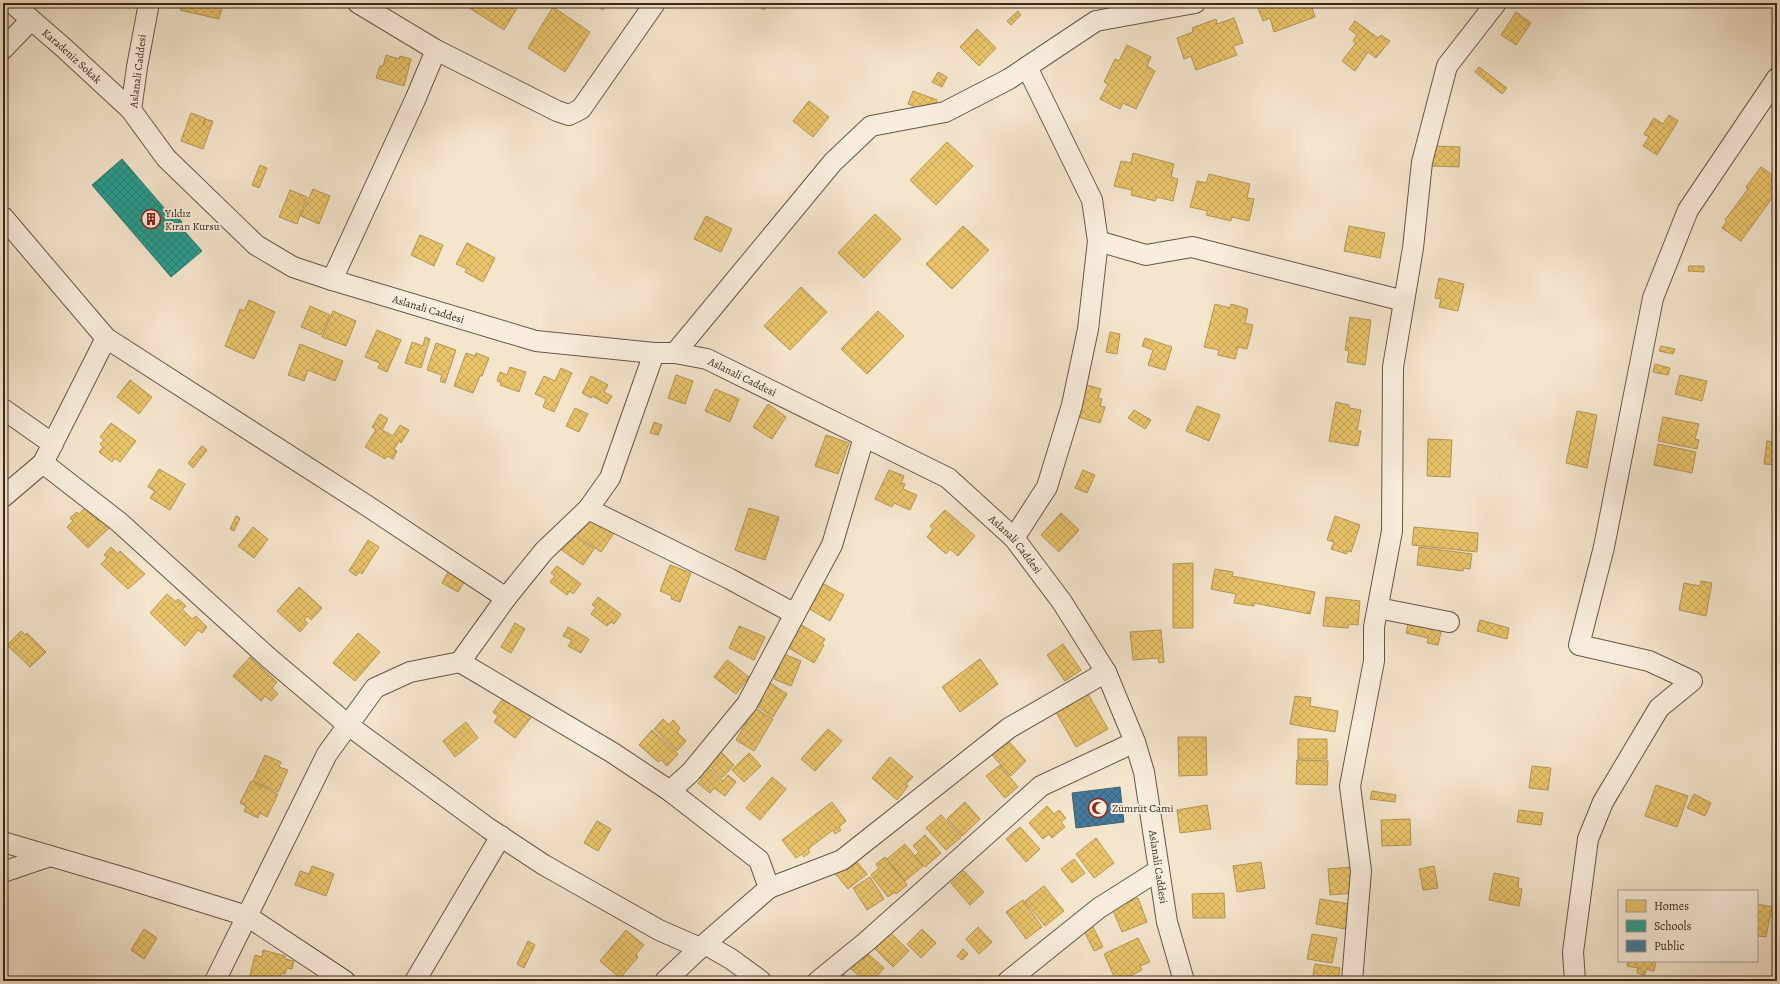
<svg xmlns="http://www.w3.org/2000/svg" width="1780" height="984" font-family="Alegreya,serif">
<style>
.homes{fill:url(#homes-cross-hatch);stroke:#b49552}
.schools{fill:url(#schools-cross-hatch);stroke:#2e7a6c}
.public{fill:url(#public-cross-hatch);stroke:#416276}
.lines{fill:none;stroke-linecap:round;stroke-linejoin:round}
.minor-casing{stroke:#685748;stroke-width:22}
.minor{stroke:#f8eede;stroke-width:20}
.labels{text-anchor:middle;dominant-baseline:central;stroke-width:4;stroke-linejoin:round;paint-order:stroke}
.street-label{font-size:11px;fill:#39281b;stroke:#f8eede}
.poi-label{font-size:11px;fill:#39281b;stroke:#f8eede;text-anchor:start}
</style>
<defs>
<pattern id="homes-cross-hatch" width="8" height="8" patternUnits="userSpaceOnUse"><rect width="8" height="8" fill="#e9c46a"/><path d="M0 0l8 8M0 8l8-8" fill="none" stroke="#c9a85b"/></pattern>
<pattern id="schools-cross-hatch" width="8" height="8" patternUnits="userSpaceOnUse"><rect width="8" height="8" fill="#2a9d8f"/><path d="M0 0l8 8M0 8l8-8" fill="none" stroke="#258074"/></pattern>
<pattern id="public-cross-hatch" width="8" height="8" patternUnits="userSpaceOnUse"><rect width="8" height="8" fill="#457b9d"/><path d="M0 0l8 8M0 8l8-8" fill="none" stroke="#3b657f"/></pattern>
</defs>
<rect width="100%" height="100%" fill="#f4e5cd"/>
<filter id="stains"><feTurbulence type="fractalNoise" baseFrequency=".005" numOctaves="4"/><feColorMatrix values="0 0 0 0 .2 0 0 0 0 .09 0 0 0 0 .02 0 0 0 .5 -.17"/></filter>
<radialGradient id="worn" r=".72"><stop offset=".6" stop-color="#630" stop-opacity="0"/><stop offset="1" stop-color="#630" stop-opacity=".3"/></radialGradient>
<path class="homes" d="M182,3H223L219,19L180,10Z
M464,3H520L504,30L463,4Z
M592,3H607L603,10Z
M753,3H769L764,10Z
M1256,3H1320L1321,5L1312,8L1315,17L1274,32L1270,18L1263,21Z
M553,7L590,32L565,72L528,48Z
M1018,11L1021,15L1011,25L1007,21Z
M1516,12L1531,23L1516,45L1501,35Z
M1234,18L1243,43L1233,46L1237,55L1196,70L1191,56L1184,59L1177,38L1193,32L1192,28L1216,19L1217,24Z
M1355,21L1378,38L1381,35L1390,41L1376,58L1368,52L1355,71L1342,61L1356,43L1353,41L1357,35L1349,29Z
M977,29L996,48L979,66L960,47Z
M1127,45L1151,57L1147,66L1155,71L1136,109L1123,103L1120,109L1100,99L1108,84L1104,82L1115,59L1119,61Z
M386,55L399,59L400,56L411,59L404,86L376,78L380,66H383Z
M1479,67L1507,88L1502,94L1475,72Z
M938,72L947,77L942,87L932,82Z
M913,91L937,100L933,113L908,104Z
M809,101L829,117L813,137L793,121Z
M191,113L205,118L203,126L205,119L213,121L203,149L181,141Z
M1669,115L1678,121L1657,155L1643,146L1649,137L1644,134L1654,118L1663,124Z
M947,142L973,166L936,205L910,180Z
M1430,146L1460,147L1459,167L1430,166Z
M1133,153L1174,164L1171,177L1178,179L1173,201L1157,197L1155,201L1131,195L1132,190L1114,186L1121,161L1131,163Z
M260,165L267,168L259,188L252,185Z
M1761,167L1777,178V181L1770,190L1775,194L1741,241L1722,228L1727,221L1725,220L1748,189L1746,187Z
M1209,174L1250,184L1247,198L1254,199L1249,221L1232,217L1231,221L1206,215L1208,211L1190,207L1197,181L1206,183Z
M313,189L330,196L319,224L301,216Z
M290,190L307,197L297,224L279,217Z
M875,214L901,239L864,278L838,253Z
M706,216L732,229L721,252L694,239Z
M963,226L989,250L952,289L926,264Z
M1349,226L1385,233L1380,258L1344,251Z
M420,235L443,245L434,266L411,255Z
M467,243L495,258L483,282L465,272L467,269L456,264Z
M1689,266H1704V272L1688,271Z
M1439,278L1464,284L1458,311L1439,307L1441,299L1435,298Z
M801,287L827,312L790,350L764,326Z
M249,300L275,312L254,359L225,346L240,309L244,311Z
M1215,304L1230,308L1231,304L1248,309L1245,323L1253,325L1247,349L1238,347L1235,359L1218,355L1219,350L1204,347Z
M310,306L330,315L321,335L301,327Z
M333,311L356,321L346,346L322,337Z
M878,311L904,336L867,374L841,349Z
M1350,317L1371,320L1365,365L1347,362L1349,351L1345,350Z
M377,330L401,340L387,372L378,368L380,363L365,357Z
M1110,332L1120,334L1117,354L1106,352Z
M425,337L430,339L421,368L405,363L412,342L423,346Z
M1145,338L1172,347L1165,370L1148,365L1153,350L1142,346Z
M436,343L456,350L445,383L440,381L442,375L427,370Z
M300,344L343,361L335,381L308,370L304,381L288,375Z
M1661,346L1675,349L1673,354L1659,351Z
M466,353L475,356L476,353L489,358L482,376H480L473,393L454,386Z
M1655,364L1670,368L1668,375L1653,372Z
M510,367L526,372L519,392L500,385L501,382L497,381L500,372L507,375Z
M561,368L572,373L554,412L543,407L546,399L535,394L544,376L555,381Z
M676,375L693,381L685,404L668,398Z
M1680,375L1707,381L1702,401L1675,394Z
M591,376L608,385L604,392L612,396L607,404L592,396L591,398L582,393Z
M130,380L152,397L139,414L117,397Z
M1773,380H1777V387L1773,386Z
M1083,384L1101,389L1098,398L1102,399L1100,406L1105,407L1100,423L1074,416Z
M715,389L739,399L730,422L705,411Z
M1336,402L1349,405V408L1361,410L1357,431H1361L1358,446L1329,441Z
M768,404L786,417L772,439L753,427Z
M1197,406L1220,415L1209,441L1186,431Z
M575,408L588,414L579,432L566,426Z
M1134,410L1151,420L1145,429L1128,418Z
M1577,411L1597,415L1587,468L1566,463Z
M380,414L388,419L382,430L393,436L400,425L409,430L401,443L399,441L394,449L397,451L393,459L387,456L385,459L365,447L376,430L372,427Z
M1663,417L1699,424L1695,439L1699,440L1697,449L1658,441Z
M654,422L662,425L658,435L650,433Z
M111,423L136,441L120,462L115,458L112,462L99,452L103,447L100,444L104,440L100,437Z
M826,435L849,443L838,474L815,466Z
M1428,439L1452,440L1450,477L1427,476Z
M1767,441L1777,443V465L1764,464Z
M1658,444L1696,452L1692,473L1654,465Z
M202,446L207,450L193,468L188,463Z
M159,469L185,484L170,510L150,498L155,491L148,487Z
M889,470L904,476L901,483L905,484L903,489L917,495L910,510L894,503L892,507L875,499Z
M1083,470L1095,475L1087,493L1075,488Z
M86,507L100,522L102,520L109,528L88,548L67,527L73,521L70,518L77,512L79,514Z
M749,508L779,517L765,560L735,550Z
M945,510L975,536L958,556L950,549L946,554L927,537L933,529L930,526Z
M1061,513L1079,530L1059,552L1041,535Z
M236,516L240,518L234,531L230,529Z
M591,516L614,533L601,552L577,536Z
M1335,516L1360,525L1351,552L1347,551V554L1331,549L1334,542L1327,540Z
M253,527L268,539L254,558L238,546Z
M1414,527L1478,533L1477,552L1412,545Z
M570,533L594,549L583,565L560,549Z
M368,540L379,547L362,574L359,572L356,576L349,571Z
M111,547L118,554L120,551L145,574L128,589L101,564L107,558L104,555Z
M1419,547L1472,554L1470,569L1463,568V571L1417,565Z
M1193,563V628H1173V564Z
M670,565L691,573L680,602L671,599L672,596L660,591Z
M557,566L581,584L573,594L570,591L567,595L550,582L555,576L551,573Z
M450,568L467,577L458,592L442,583Z
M1215,569L1233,572L1232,576L1315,592L1310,614L1254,603V606L1234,603L1236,594L1211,589Z
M1701,581L1712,583L1706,616L1679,610L1684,583L1700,586Z
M822,583L844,595L830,621L808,608Z
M299,587L322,608L311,620L307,616L304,620L308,623L300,632L277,611Z
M167,594L176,602L178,599L186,606L182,609L192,619L196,616L207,627L202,633L198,630L185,646L150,613Z
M598,597L621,614L614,624L611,622L607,626L591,614L596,607L592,605Z
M1326,597L1360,601L1358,625L1349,624L1348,628L1323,626Z
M1409,620L1442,628L1438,645L1427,643L1428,638L1406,633Z
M1480,620L1509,628L1507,639L1477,631Z
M515,623L525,629L511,653L501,647Z
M800,624L825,639L822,644L824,645L814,663L789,648L792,643L790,642Z
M739,626L765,637L754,660L729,648Z
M568,627L589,639L581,653L568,646L572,640L563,636Z
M1161,630L1164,662L1159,663L1158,658L1133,660L1130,632Z
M21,631L25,635L27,633L46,652L30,667L7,645Z
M358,633L380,652L355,681L333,663Z
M1063,644L1081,670L1065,681L1047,655Z
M784,654L801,661L791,686L774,679Z
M250,657L277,682L272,688L278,694L271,701L265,696L261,701L233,676Z
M980,659L998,684L960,712L942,687Z
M727,660L749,677L736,694L714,677Z
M767,681L787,694L773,717L758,707L762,701L756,697Z
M1088,694L1108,729L1076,747L1056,712Z
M505,696L532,716L515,738L494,722L498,716L493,712Z
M1295,696L1311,698L1310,706L1338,711L1335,732L1290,724Z
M755,708L773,719L754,751L736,740Z
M663,719L669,725L673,720L680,728L677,732L686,741L677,751L654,729Z
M466,722L478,738L455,757L443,741Z
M828,729L842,741L815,771L801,759Z
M652,730L678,754L667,766L661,760L658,762L639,745Z
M1178,737H1206L1207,775L1179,776Z
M1007,739L1026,761L1011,776L991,754Z
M1298,739H1327V759H1298Z
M718,749L734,765L722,778L705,762Z
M749,753L761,766L744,782L732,770Z
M265,755L281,762L279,767L288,770L278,792L253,781Z
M890,757L913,777L906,784L908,786L897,800L872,778Z
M1297,760L1328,761L1327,785L1296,784Z
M704,764L723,781L728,775L736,782L725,796L714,788L710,793L698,783L702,779L695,774Z
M1000,765L1018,787L1005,798L986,776Z
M1532,766L1551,768L1548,790L1529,788Z
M772,777L786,789L760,820L746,808Z
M251,781L278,794L267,817L260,813L258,818L244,811L246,806L240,803Z
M1656,785L1688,796L1677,827L1645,816Z
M1372,791L1396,795L1395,802L1370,799Z
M1694,794L1711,803L1705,816L1687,808Z
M832,802L846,821L839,827L841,830L835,834L833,830L808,849L810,852L804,857L802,854L796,858L782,840Z
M965,802L980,819L962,836L947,819Z
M1207,805L1211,829L1180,833L1177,810Z
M1047,806L1054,814L1059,810L1066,818L1061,822L1065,827L1052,838L1049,834L1043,839L1029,823Z
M1519,810L1543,813L1541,825L1517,822Z
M941,815L961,837L946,850L926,828Z
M1410,819L1411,845L1382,846L1381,820Z
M597,821L611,829L598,851L584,843Z
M1020,827L1040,849L1026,862L1006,839Z
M925,835L941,853L925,867L915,856L919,852L913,846Z
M1096,838L1114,863L1094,878L1076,854Z
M905,844L923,866L905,881L887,859Z
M853,857L867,874L848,889L834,872Z
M885,857L907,885L896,894L895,892L888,897L871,875L879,868L876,864Z
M1074,859L1085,873L1072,883L1061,869Z
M1261,862L1265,888L1237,892L1233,866Z
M312,866L334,874L326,896L295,885L300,871L309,874Z
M1434,866L1438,888L1423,890L1419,869Z
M1352,867L1354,893L1330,895L1328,869Z
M964,871L984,892L970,905L951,883Z
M1494,873L1519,878L1518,888L1522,889L1519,906L1489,900Z
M870,877L884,899L867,910L853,888Z
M1044,886L1064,911L1045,926L1025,901Z
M1224,893L1225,918H1193L1192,894Z
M1138,898L1147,922L1122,932L1112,908Z
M1320,899L1350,904L1346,929L1316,924Z
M1023,900L1042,927L1026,939L1006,912Z
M1757,904L1772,907L1766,937L1757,936Z
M1091,923L1103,947L1094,951L1082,927Z
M978,927L992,942L979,954L966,939Z
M144,929L157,938L144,959L131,950Z
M922,929L936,943L921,958L907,944Z
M626,930L644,945L636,954L638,957L620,978L600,961Z
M888,930L909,951L893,967L872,946Z
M1312,934L1337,938L1332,963L1307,959Z
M1138,938L1150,962L1140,966L1142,970L1120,981H1116L1104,954Z
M528,941L535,945L524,968L517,964Z
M963,949L968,954L962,960L957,956Z
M263,950L285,956V959L294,961L292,969L287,968L285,974L281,973L279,981H251L252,980L249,979L255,955L262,957Z
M868,954L884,968L873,981H865L851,969L861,958L863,959Z
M1628,961H1656L1654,971L1646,969L1645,975L1637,973L1638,968L1627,966Z
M1315,964L1340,968L1338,981H1312Z
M838,969L851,981H824Z"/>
<path class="schools" d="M122,159L171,216L175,213L182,222L179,225L202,251L171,277L92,185Z"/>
<path class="public" d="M1120,787L1124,822L1076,828L1072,793Z"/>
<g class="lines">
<g class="minor-casing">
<g id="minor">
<path id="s1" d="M12,3L64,48L131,110"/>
<path id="s2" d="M149,3L137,67L131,110L166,158L256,245L293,267L332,280L536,341L654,353H675L707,359L948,478L1014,538L1062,602L1106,672L1135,742L1144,772L1167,922L1184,981"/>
<path d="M3,49L31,20"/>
<path d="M436,50L557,111L569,115L581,109L655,3"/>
<path d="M3,217L106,338L43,463L119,522L270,659L348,725L488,828L544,865L659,930L700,948L769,888L759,860L670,791"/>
<path d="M1098,241L1146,255L1192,247L1404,301"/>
<path d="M332,280L415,100L436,50L358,3"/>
<path d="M106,338L366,505L506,598"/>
<path d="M675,353L833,162L871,126L945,112L1009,79L1096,21L1195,3"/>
<path d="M3,409L53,444"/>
<path d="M3,497L43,463"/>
<path d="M588,509L730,579L795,614L832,545L864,437"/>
<path d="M1014,538L1047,487L1072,405L1088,329L1098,241L1092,200L1027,67"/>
<path d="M1378,608L1449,622"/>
<path d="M460,662L613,753L670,791L691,772L747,704L795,614"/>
<path d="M3,842L125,878L247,916L345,981"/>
<path d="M3,872L50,856"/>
<path d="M769,888L842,860L1009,728L1106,672"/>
<path d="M705,944L731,959L761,981"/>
<path d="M215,981L327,754L375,688L410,672L460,662L506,598L544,551L588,509L610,478L654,353"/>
<path d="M415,981L501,836"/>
<path d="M665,981L700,948"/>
<path d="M818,981L866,942L1041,786L1135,742"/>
<path d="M1008,981L1099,908L1159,870"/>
<path d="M1352,981L1361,871L1350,786L1374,661V627L1392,531L1393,367L1413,248L1422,162L1447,66L1496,3"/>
<path d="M1575,981L1573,952L1588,839L1603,802L1659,708L1692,681L1649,661L1579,645L1604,547L1653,298L1688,210L1777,78"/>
</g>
</g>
<use href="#minor" class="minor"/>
</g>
<defs>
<g id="building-ring" transform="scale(1)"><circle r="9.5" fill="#f8eede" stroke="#8f2418" stroke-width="1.5"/><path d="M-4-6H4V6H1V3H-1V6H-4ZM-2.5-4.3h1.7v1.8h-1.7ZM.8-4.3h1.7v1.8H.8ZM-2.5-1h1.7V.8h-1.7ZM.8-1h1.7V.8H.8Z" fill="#8f2418"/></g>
<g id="mosque-ring" transform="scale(1)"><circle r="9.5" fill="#f8eede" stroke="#8f2418" stroke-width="1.5"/><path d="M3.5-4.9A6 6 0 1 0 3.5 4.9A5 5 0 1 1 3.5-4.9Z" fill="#8f2418"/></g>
</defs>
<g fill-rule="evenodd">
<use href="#building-ring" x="151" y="219"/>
<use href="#mosque-ring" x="1098" y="808"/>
</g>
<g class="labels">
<g class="street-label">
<text stroke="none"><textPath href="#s1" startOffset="80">Karadeniz Sokak</textPath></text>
<text transform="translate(138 71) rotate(-83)">Aslanali Caddesi</text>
<text stroke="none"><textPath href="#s2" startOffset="478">Aslanali Caddesi</textPath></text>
<text stroke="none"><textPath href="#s2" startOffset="802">Aslanali Caddesi</textPath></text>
<text stroke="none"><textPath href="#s2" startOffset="1126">Aslanali Caddesi</textPath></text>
<text stroke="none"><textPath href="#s2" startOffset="1486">Aslanali Caddesi</textPath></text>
</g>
<g class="poi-label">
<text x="165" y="213">Yıldız<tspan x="165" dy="13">Kıran Kursu</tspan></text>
<text x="1112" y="808">Zümrüt Cami</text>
</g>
</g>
<rect width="1780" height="984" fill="none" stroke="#f4e5cd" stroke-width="16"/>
<rect x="4" y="4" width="1772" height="976" fill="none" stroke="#39281b" stroke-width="2"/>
<rect x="8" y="8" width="1764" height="968" fill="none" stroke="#39281b"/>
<rect x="1618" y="890" width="140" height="72" fill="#f8eede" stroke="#ac9f90"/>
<rect x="1626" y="900" width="20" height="12" fill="#e9c46a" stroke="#ac9f90"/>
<text x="1654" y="910" font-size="12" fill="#39281b">Homes</text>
<rect x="1626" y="920" width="20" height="12" fill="#2a9d8f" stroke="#ac9f90"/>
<text x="1654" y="930" font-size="12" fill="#39281b">Schools</text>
<rect x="1626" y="940" width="20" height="12" fill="#457b9d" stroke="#ac9f90"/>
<text x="1654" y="950" font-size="12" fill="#39281b">Public</text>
<rect width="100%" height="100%" filter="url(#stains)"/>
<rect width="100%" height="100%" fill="url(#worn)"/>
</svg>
